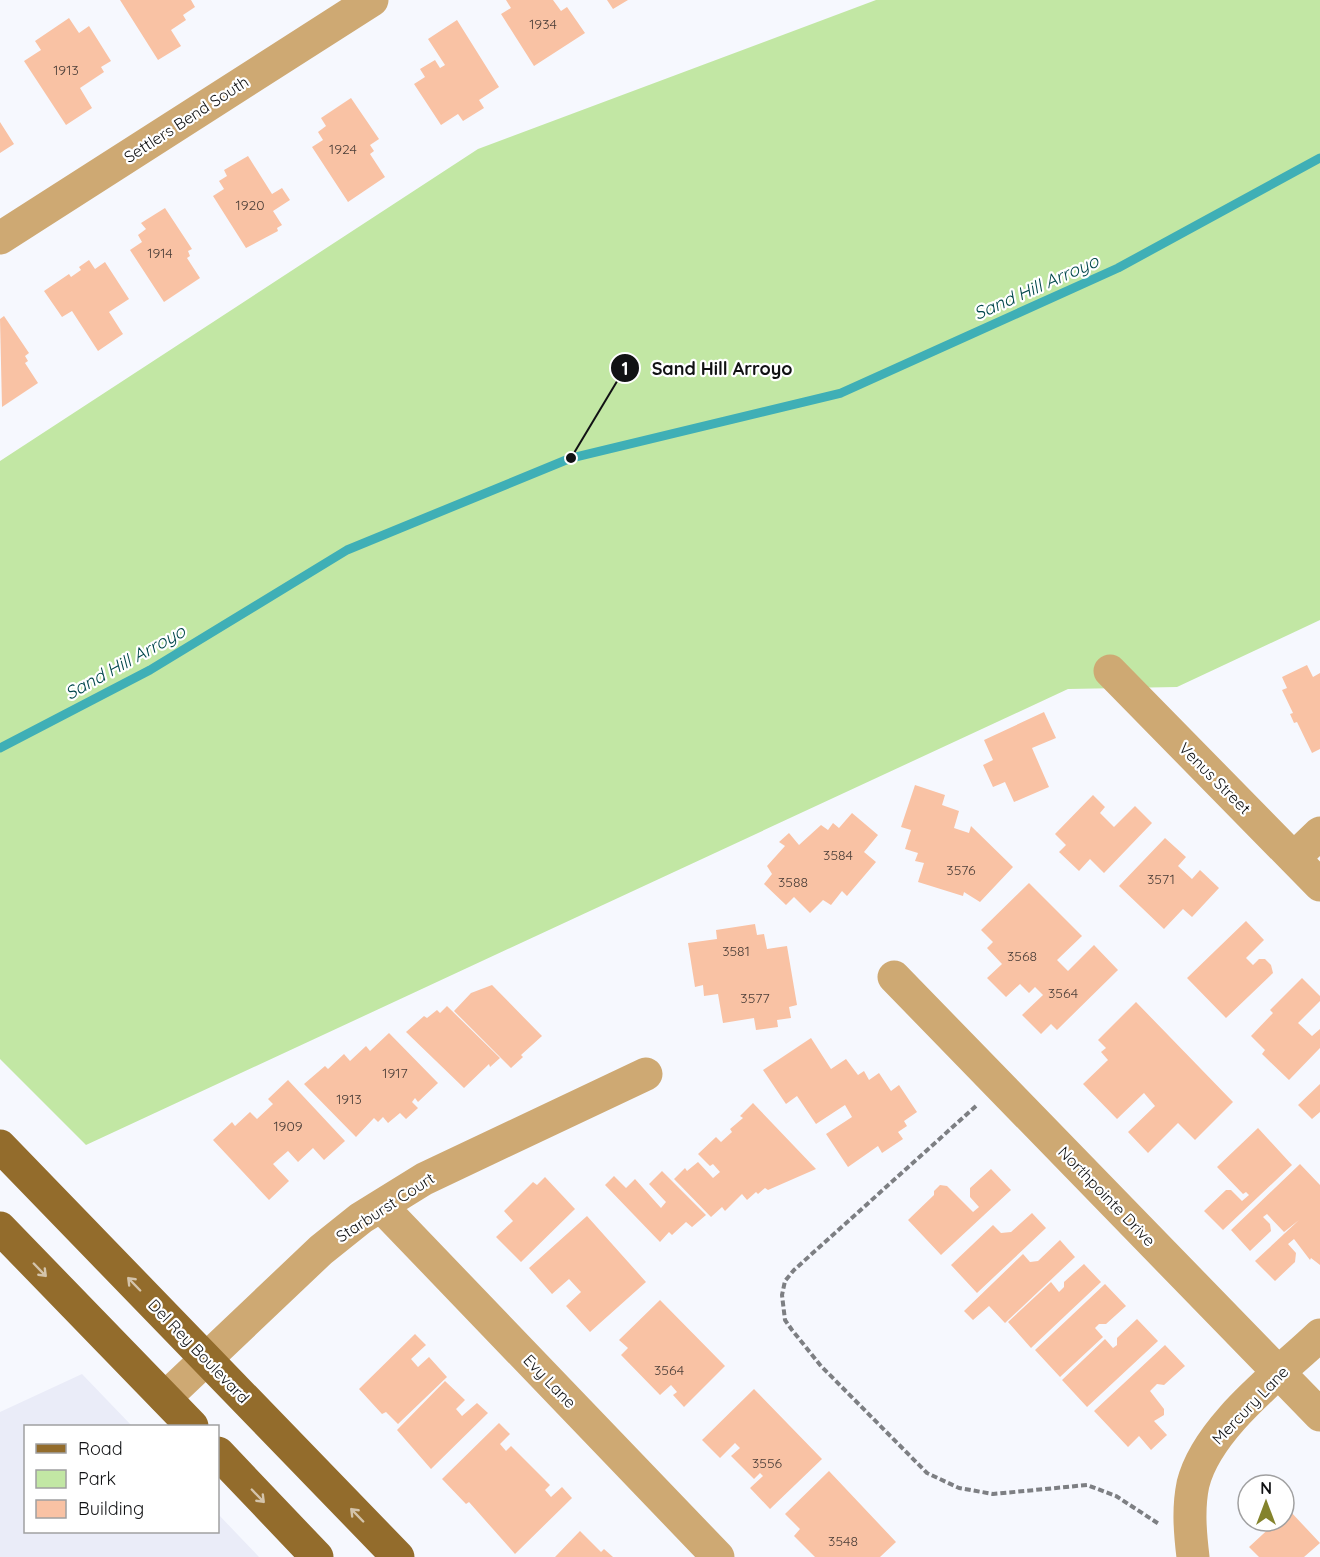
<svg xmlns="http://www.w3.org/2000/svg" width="1320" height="1557" font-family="Quicksand,sans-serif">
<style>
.built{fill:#eaecf8}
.green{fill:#c2e7a4}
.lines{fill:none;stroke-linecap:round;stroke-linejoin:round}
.stream{stroke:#3fafb6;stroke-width:9}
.building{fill:#f9c2a4}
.path{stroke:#7d7f83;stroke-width:4;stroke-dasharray:6 3;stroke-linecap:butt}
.minor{stroke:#cea973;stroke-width:33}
.major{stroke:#936c2c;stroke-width:33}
.oneway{stroke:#d4c4ab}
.labels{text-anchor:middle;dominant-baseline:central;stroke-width:4.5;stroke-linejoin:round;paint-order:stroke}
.number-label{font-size:14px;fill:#4b3e38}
.street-label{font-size:16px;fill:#111214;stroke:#fff}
.water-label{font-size:18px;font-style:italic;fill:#00474b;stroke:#fff}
.leader{fill:none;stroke:#111214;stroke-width:2}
.callout-dot{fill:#111214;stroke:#fff;stroke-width:2}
.mark-label{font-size:18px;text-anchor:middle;font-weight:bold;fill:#fff}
.callout-label{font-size:18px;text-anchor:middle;font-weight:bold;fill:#111214;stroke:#fff;stroke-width:4.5;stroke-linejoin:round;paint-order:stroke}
</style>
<rect width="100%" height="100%" fill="#f6f8fe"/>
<path class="built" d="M82,1374L132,1426H26V1532H218V1514L259,1557H0V1412Z"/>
<path class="green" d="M876,0H1320V620L1177,687L1068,689L86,1145L0,1059V461L478,149Z"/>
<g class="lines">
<path class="stream" d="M0,748L150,670L347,550L571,458L841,393L1118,268L1320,158"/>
</g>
<path class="building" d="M120,0H191L195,7L183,15L186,20L171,30L181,46L158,60Z
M506,0H553L561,11L567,7L585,33L534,66L501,14L511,8Z
M607,0H628L613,9Z
M69,18L79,33L89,26L111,61L101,67L104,72L80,88L92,108L66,125L24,61L41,50L35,41Z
M457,20L499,87L479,100L484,108L463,121L458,114L441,125L414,84L425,77L420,69L435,60L440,68L445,65L428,39Z
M351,98L379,139L370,145L374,151L370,154L385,177L348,202L312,147L323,140L318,132L326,126L321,118Z
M0,122L14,144L0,153Z
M248,156L272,194L282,188L290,200L273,211L282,225L277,228L278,231L246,248L213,196L224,189L219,181L227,176L224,170Z
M165,208L192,249L188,251L190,256L187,258L200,278L164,302L130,250L142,242L138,235L146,229L141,223Z
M89,260L95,269L105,262L129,299L109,312L123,334L98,351L72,311L62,317L44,291L69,274L71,277L81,270L79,267Z
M4,316L29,353L25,356L28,361L25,363L38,383L2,407L0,319Z
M1307,665L1313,677L1320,673V749L1312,753L1297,722L1294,723L1290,714L1293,713L1282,690L1287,688L1282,677Z
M1044,712L1056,738L1032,748L1049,787L1014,802L1005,782L993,787L983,765L993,760L984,740Z
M915,785L945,795L942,805L959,811L954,828L969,833L971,826L1013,867L980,902L964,892L963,896L918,882L924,863L915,861L918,853L905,849L911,830L901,827Z
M1093,795L1105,807L1100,813L1114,827L1135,806L1152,823L1104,873L1090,859L1079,871L1059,852L1066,845L1055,834Z
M852,813L878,835L864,852L876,862L847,896L842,891L831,905L823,900L810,913L794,897L786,905L764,884L772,874L767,866L785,846L779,842L789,833L799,845L821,825L828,830L833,823L839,828Z
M1165,838L1186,857L1178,866L1192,879L1200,870L1219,888L1192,917L1183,909L1164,929L1119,886Z
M1029,883L1082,936L1057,960L1068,971L1094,945L1118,970L1057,1030L1051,1024L1041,1034L1022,1015L1043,995L1035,987L1029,993L1020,984L1006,997L987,978L1002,964L987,948L993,942L981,930Z
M1246,921L1264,940L1246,958L1253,965L1259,959H1265L1271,965L1273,973L1226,1018L1187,978Z
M755,924L757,935L764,934L767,949L787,946L797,1005L789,1007L791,1018L777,1020L778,1027L756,1030L754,1018L723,1023L718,994L704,996L703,985L695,987L688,943L717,939L716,930Z
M1302,978L1320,996V1001L1298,1023L1312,1036L1320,1029V1048L1289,1080L1262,1054L1265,1050L1251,1036L1273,1013L1270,1010Z
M492,985L542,1036L521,1055L523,1057L511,1068L454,1011L471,993Z
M1136,1002L1233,1102L1195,1140L1178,1123L1148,1153L1128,1132L1155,1106L1144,1093L1117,1119L1083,1084L1108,1060L1101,1052L1106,1048L1098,1040Z
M447,1006L500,1058L490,1067L489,1064L464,1088L406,1032L424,1016L427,1018L437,1010L440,1013Z
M389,1033L438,1083L418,1102L415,1098L412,1102L418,1108L406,1119L400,1113L388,1123L383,1117L378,1122L374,1118L356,1137L304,1084L325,1066L328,1069L344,1054L350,1061L366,1046L370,1051Z
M811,1038L831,1069L846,1059L858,1075L864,1071L869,1080L879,1073L891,1091L899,1085L917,1112L904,1121L907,1126L898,1132L903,1139L882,1153L878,1146L848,1167L826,1134L852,1117L845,1105L816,1124L797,1096L786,1104L763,1070Z
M288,1080L345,1141L324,1160L313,1148L298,1162L288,1151L273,1164L289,1181L269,1200L213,1140L232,1122L235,1126L250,1112L257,1119L273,1104L268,1099Z
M1320,1084V1112L1312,1119L1298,1105Z
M753,1103L816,1169L768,1190L765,1188L758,1194L756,1192L747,1200L742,1194L725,1211L722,1207L711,1217L674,1179L685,1168L687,1171L698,1162L713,1178L720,1172L713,1164L710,1166L698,1154L716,1137L721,1142L732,1132L730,1129L743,1118L740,1116Z
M1258,1128L1292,1165L1223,1230L1204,1211L1226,1190H1231L1242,1201L1249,1195L1246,1192L1243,1194L1217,1167Z
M1300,1164L1320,1185V1265L1311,1258L1310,1260L1294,1239L1288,1244L1296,1253L1295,1262L1275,1281L1255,1261L1299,1220L1284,1232L1267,1214L1263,1217L1270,1224L1271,1231L1250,1251L1231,1230Z
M991,1169L1011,1190L941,1255L908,1220L934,1195V1191L940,1185L947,1186L973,1212L979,1207L970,1197V1188Z
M662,1171L706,1215L692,1227L686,1222L672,1235L669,1232L660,1242L605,1185L614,1176L626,1188L635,1179L661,1208L666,1202L649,1184Z
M545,1177L575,1209L521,1262L496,1237L513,1221L504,1211L533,1182L537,1185Z
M1032,1213L1046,1228L977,1293L951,1265L993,1225L1001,1233L1011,1232Z
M587,1216L646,1282L590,1332L566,1306L581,1292L569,1279L552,1294L529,1268Z
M1060,1240L1075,1257L1005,1323L989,1306L973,1320L964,1311L1023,1254L1030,1262L1038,1261Z
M1084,1264L1101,1282L1031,1348L1008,1322L1051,1282L1059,1292L1064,1287V1282Z
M1105,1284L1126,1306L1106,1324H1099L1095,1328L1103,1337L1060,1377L1035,1350Z
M660,1300L725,1366L684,1407L673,1395L677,1392L671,1385L660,1395L621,1355L628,1348L619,1340Z
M1137,1319L1158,1341L1087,1407L1062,1380L1105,1339L1113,1348L1117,1345V1338Z
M415,1334L426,1345L411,1359L418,1367L429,1357L447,1377L398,1424L386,1412L382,1414L359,1389Z
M1165,1345L1185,1366L1164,1385L1157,1384L1150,1391L1164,1409V1415L1154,1421L1167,1435L1151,1450L1139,1436L1128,1447L1094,1411Z
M445,1381L465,1400L456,1409L462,1416L477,1403L488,1413L431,1469L397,1430Z
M754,1389L822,1459L770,1509L750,1488L763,1476L760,1473L754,1479L731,1456L740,1448L735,1443L720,1458L702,1440Z
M499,1423L510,1434L500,1444L506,1451L511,1446L550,1485L545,1490L551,1497L562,1487L572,1498L515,1554L469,1502L466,1504L442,1479Z
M829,1471L896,1542L880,1557H815L794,1536L800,1529L785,1514Z
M1289,1510L1320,1543L1304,1557H1259L1249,1547L1277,1521H1284V1514Z
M580,1531L601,1552L604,1549L613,1557H555Z"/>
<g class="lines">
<path class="path" d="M976,1106L794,1270L785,1281L782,1295L785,1320L792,1330L821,1366L927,1473L959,1488L993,1494L1087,1485L1116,1496L1159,1524"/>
<path class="minor" d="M0,238L372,0
M1110,671L1320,885
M1294,858L1320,833
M894,977L1320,1415
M381,1206L718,1557
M165,1398L321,1250L361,1218L424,1179L646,1074
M1193,1557C1190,1532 1188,1508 1193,1484C1207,1427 1279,1374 1320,1335"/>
<path class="major" d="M0,1146L398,1557
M0,1228L192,1426
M218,1453L317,1557"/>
</g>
<defs><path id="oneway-shaft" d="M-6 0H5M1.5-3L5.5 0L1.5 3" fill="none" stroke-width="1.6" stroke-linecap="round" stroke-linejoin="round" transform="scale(1.5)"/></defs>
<g class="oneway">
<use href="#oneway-shaft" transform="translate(40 1270) rotate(46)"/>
<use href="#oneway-shaft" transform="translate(134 1284) rotate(-134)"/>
<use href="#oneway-shaft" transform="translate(258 1496) rotate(46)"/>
<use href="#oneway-shaft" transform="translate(357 1515) rotate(-134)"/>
</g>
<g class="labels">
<g class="number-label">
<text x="543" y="24">1934</text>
<text x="66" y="70">1913</text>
<text x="343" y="149">1924</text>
<text x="250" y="205">1920</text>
<text x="160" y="253">1914</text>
<text x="838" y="855">3584</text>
<text x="961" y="870">3576</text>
<text x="1161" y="879">3571</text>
<text x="793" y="882">3588</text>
<text x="736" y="951">3581</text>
<text x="1022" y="956">3568</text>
<text x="1063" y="993">3564</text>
<text x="755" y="998">3577</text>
<text x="395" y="1073">1917</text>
<text x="349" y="1099">1913</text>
<text x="288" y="1126">1909</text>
<text x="669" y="1370">3564</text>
<text x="767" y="1463">3556</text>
<text x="843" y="1541">3548</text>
</g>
<g class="street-label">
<text transform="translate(186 119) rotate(-33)">Settlers Bend South</text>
<text transform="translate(1215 778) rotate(45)">Venus Street</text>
<text transform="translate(1107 1196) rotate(46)">Northpointe Drive</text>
<text transform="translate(385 1207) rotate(-33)">Starburst Court</text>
<text transform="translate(199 1351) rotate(46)">Del Rey Boulevard</text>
<text transform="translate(550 1381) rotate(46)">Evy Lane</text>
<text transform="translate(1250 1405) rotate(-46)">Mercury Lane</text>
</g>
<g class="water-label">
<text transform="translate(1036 287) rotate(-24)">Sand Hill Arroyo</text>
<text transform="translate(125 662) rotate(-29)">Sand Hill Arroyo</text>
</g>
</g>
<path class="leader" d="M571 458L625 368"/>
<g class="callout-dot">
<circle cx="571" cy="458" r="6"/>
<circle cx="625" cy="368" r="15"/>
</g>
<g class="mark-label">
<text x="625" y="375">1</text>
</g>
<g class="callout-label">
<text x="722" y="375">Sand Hill Arroyo</text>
</g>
<rect x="24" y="1425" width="195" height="108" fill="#ffffff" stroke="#a0a0a1" stroke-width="1.5"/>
<rect x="36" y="1444" width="30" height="9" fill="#936c2c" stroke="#a0a0a1" stroke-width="1.5"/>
<text x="78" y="1455" font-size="18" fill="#111214">Road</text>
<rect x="36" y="1470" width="30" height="18" fill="#c2e7a4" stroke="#a0a0a1" stroke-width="1.5"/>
<text x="78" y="1485" font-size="18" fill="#111214">Park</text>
<rect x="36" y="1500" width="30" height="18" fill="#f9c2a4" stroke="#a0a0a1" stroke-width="1.5"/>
<text x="78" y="1515" font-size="18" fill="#111214">Building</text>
<g transform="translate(1266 1503)"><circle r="28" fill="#ffffff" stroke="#a0a0a1" stroke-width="1.5"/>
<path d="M0-4.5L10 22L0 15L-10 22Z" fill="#84832c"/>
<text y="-9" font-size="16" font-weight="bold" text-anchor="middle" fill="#111214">N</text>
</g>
</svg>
